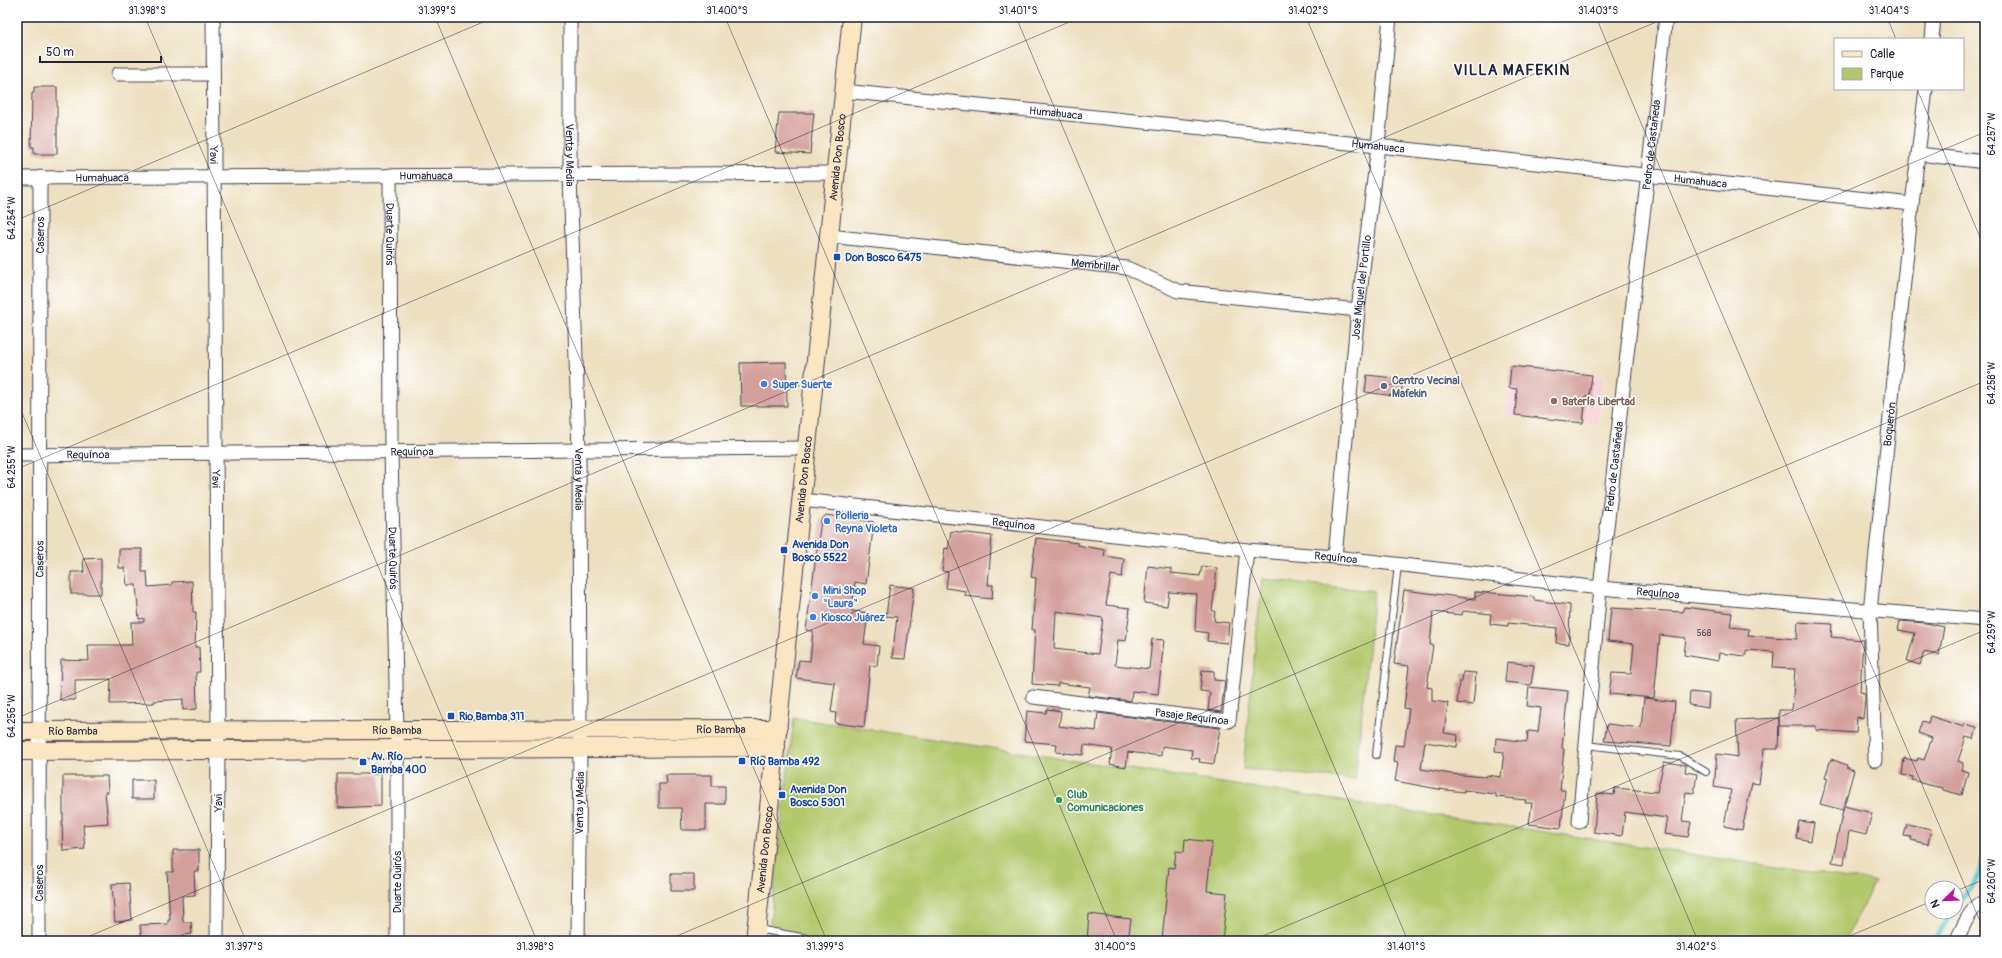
<svg xmlns="http://www.w3.org/2000/svg" width="2002" height="958" font-family="Pangolin,sans-serif">
<style>
.built{fill:#f6cfd6}
.green{fill:#b2c76b;stroke:#6a7453}
.lines{fill:none;stroke-linecap:round;stroke-linejoin:round}
.stream{stroke:#56c3cc;stroke-width:5}
.building{fill:#d4a09c;fill-rule:evenodd}
.service-casing{stroke:#403e4f;stroke-width:8}
.minor-casing{stroke:#403e4f;stroke-width:15}
.secondary-casing{stroke:#403e4f;stroke-width:20}
.service{stroke:#fff;stroke-width:6}
.minor{stroke:#fff;stroke-width:13}
.secondary{stroke:#fbe6c4;stroke-width:18}
.ticks{fill:none;stroke:#22223b;stroke-width:1;stroke-opacity:0.45}
.transit-dot{fill:#1a4fb4;stroke:#fff;stroke-width:1.5}
.shop-dot{fill:#3f7fe0;stroke:#fff;stroke-width:1.5}
.service-dot{fill:#5c6f8a;stroke:#fff;stroke-width:1.5}
.education-dot{fill:#8d6e63;stroke:#fff;stroke-width:1.5}
.leisure-dot{fill:#2e9e5b;stroke:#fff;stroke-width:1.5}
.labels{text-anchor:middle;dominant-baseline:central;stroke-width:3;stroke-linejoin:round;paint-order:stroke}
.number-label{font-size:9px;fill:#4e4253}
.street-label{font-size:11px;fill:#22223b;stroke:#fff}
.transit-label{font-size:11px;font-weight:bold;fill:#164399;stroke:#fff;text-anchor:start}
.service-label{font-size:11px;font-weight:bold;fill:#4e5e75;stroke:#fff;text-anchor:start}
.shop-label{font-size:11px;font-weight:bold;fill:#366cbe;stroke:#fff;text-anchor:start}
.education-label{font-size:11px;font-weight:bold;fill:#785e54;stroke:#fff;text-anchor:start}
.leisure-label{font-size:11px;font-weight:bold;fill:#27864d;stroke:#fff;text-anchor:start}
.district-label{font-size:15px;font-weight:bold;letter-spacing:1px;fill:#22223b;stroke:#fff}
.neatline{fill:none;stroke:#22223b;stroke-width:1.5}
.ticks-label{font-size:10px;text-anchor:middle;fill:#22223b}
</style>
<rect width="100%" height="100%" fill="#fff"/>
<filter id="ink" filterUnits="userSpaceOnUse"><feTurbulence type="fractalNoise" baseFrequency=".025" numOctaves="2"/><feDisplacementMap in="SourceGraphic" scale="8" xChannelSelector="R" yChannelSelector="G"/><feConvolveMatrix kernelMatrix="1 2 1 2 8 2 1 2 1" color-interpolation-filters="sRGB"/></filter>
<filter id="wash" filterUnits="userSpaceOnUse"><feTurbulence type="fractalNoise" baseFrequency=".012" numOctaves="4" result="noise"/><feDisplacementMap in="SourceGraphic" scale="16" xChannelSelector="R" yChannelSelector="G"/><feGaussianBlur stdDeviation="0.9" result="paint"/><feColorMatrix in="noise" values="0 0 0 0 0 0 0 0 0 0 0 0 0 0 0 0 0 1.4 0 .05"/><feComposite in="paint" operator="in"/></filter>
<g filter="url(#wash)">
<rect width="100%" height="100%" fill="#ede0c0"/>
<path class="built" d="M1511,366L1603,376L1598,424L1506,414Z"/>
<path class="green" d="M1262,579L1374,591L1355,780L1243,769Z
M794,718L1875,882L1844,941H768Z"/>
<g class="lines">
<path class="stream" d="M1956,908L1981,871L1985,849
M1933,941L1953,912"/>
</g>
<g id="blocks">
<path class="building" d="M34,87H57V154H34V147H31L32,93H34Z
M779,113H814L810,154L775,152Z
M786,362L787,406H741L740,363Z
M1511,366L1592,375L1589,397L1586,396L1583,423L1515,415L1517,389L1509,388Z
M1367,375L1403,379L1401,397L1365,392Z
M826,515L874,522L866,584L855,582L852,611L868,613L864,644L879,646L877,666L870,665L864,727L835,723L836,713L831,712L835,683L796,678L799,660L810,661L813,631L806,630L821,520Z
M951,531L992,536L988,585H993L992,599L965,596L966,591L946,588L948,572L942,571L945,548L948,549Z
M1036,538L1078,543L1077,545L1105,550L1104,556L1124,559L1122,577L1111,575L1106,605L1130,608L1126,641L1118,640L1115,665L1149,669L1152,639L1164,640L1158,694L1132,691L1131,701L1088,696L1090,687L1058,683V686L1032,684L1035,630H1032L1036,578L1031,577ZM1056,611L1103,618L1098,654L1054,649Z
M119,549H142V572H147L148,587L172,585V582L192,581L193,612H196L195,647H199L200,672H196L197,709L183,710V699L154,701V703L110,704L111,679L75,680V700H60L61,660L89,661L88,645H132L131,622H144V618L139,619L136,585H127L125,568H119Z
M101,558V594H71V572H84L83,559Z
M1148,566L1171,569V573L1200,576L1202,566L1217,568L1212,611H1215L1214,621L1229,623L1227,643L1207,641L1208,633L1195,631L1197,594L1169,592L1167,606L1144,603Z
M890,585L914,588L905,659L892,658L897,617L886,616Z
M1404,590L1475,599V592L1493,593L1534,597V600L1570,605L1569,644L1556,643L1557,628L1508,623V626L1490,624L1491,614L1463,611L1462,615L1433,612L1430,645H1433L1427,687L1432,688V701L1448,703L1444,733L1458,735L1457,747L1425,742L1421,769L1451,774L1486,777L1487,775L1501,777L1504,752L1495,751L1496,738L1527,742L1528,731L1538,732L1541,708L1527,706L1529,687L1568,691L1562,748L1564,749L1560,790H1565L1561,828L1529,824L1532,803H1525L1526,800L1496,797V794L1464,790V792L1438,789L1395,781L1398,763L1393,762L1395,745L1404,746L1409,709L1404,708L1409,666L1394,664Z
M1684,607L1732,613L1730,627L1749,629L1748,635L1797,639L1798,622L1832,624L1831,637L1863,640L1860,692L1865,693V700L1863,718L1857,717L1856,733L1816,730V726H1779V710H1792L1795,669L1773,668L1774,652L1746,650V656L1719,653L1718,661L1684,655L1686,638L1660,635L1654,698L1609,694L1612,673L1631,674L1634,644L1608,641L1611,608L1683,612Z
M1900,621L1926,623L1944,627L1939,655L1924,652L1920,665L1907,661L1915,633L1898,630Z
M1507,662L1534,665L1531,685L1505,682Z
M1202,670L1214,671V680L1225,681L1221,712L1208,710L1210,692L1200,691Z
M1463,672L1476,673L1473,705L1457,703L1459,682H1462Z
M1690,692L1709,694L1708,708L1689,705Z
M1644,698L1675,702L1671,746L1604,741L1607,724L1641,728Z
M1047,709L1061,711L1059,726L1096,731L1098,713L1220,728L1214,764L1199,762L1200,759L1191,758L1192,750L1162,746L1161,756L1128,752L1126,767L1110,764L1112,749L1084,745L1083,755L1056,752L1057,744L1024,741L1027,711L1046,713Z
M1930,716L1964,727V724L1977,727L1974,739L1966,737L1958,761L1963,763L1961,770L1968,772L1962,795L1943,790V788L1920,783V782L1912,780L1913,777L1902,775L1904,758L1917,761L1918,758L1924,760L1932,738L1918,733L1922,721L1928,723Z
M1779,718L1778,749H1764L1759,784L1752,783L1742,830L1724,826L1731,790L1714,787L1717,754L1738,757L1736,720Z
M1831,759L1847,765L1846,767L1854,770L1843,810L1820,804L1828,778L1825,777Z
M1664,762L1686,765L1685,772L1697,774L1694,793L1686,792L1682,821L1691,822L1688,837L1664,834L1667,818L1625,812L1622,836L1594,832L1597,793L1614,795L1615,788L1657,792Z
M338,774H381V806L338,808Z
M666,775H712V786H725V804H706V830H682L681,808H659V784H667Z
M63,776H107L108,792H105L108,823L83,825L85,849L63,851L62,821H63Z
M132,780H154V799H132Z
M1844,806L1872,813L1866,835L1849,831L1844,864L1832,862Z
M1799,821L1814,823L1811,841L1796,838Z
M1907,824L1931,829L1928,844L1911,840V837L1904,836Z
M1185,839L1212,842L1207,891L1227,893L1222,941H1162L1169,867L1174,868L1176,851L1184,852Z
M173,850H199V871H194L195,895L182,896L183,922H191L192,934L183,935V941H142L140,925L168,924V920H170L167,872H173Z
M671,874H694V891H671Z
M129,883L132,920L115,922L112,884Z
M1089,914L1131,919L1128,941H1087Z"/>
</g>
</g>
<g filter="url(#ink)">
<use href="#blocks" fill-opacity="0" stroke="#403e4f" stroke-width="1"/>
<g class="lines">
<g class="service-casing">
<path id="service" d="M1586,745L1680,756L1706,772
M1376,755L1398,565
M758,929L823,941"/>
</g>
<g class="minor-casing">
<g id="minor">
<path id="s1" d="M213,17L218,730L217,941"/>
<path id="s2" d="M570,17V175L579,451L580,747L578,941"/>
<path d="M1932,39L1934,17"/>
<path d="M118,74H213"/>
<path id="s3" d="M844,91L1378,146L1912,204"/>
<path d="M1919,154L1985,162"/>
<path id="s4" d="M390,175L391,452L397,730V941"/>
<path id="s5" d="M17,178L836,173"/>
<path id="s6" d="M829,236L1127,268L1178,291L1358,310"/>
<path id="s7" d="M17,455L807,448"/>
<path id="s8" d="M802,500L1247,550L1335,557L1600,588L1985,620"/>
<path id="s9" d="M1335,557L1358,310L1378,146L1390,17"/>
<path id="s10" d="M1033,697L1229,721L1247,550"/>
<path id="s11" d="M1875,760L1870,611L1912,204L1926,89"/>
<path id="s12" d="M1579,822L1600,588L1666,17"/>
<path id="s13" d="M39,941L40,177"/>
<path d="M1956,941C1964,926 1969,908 1985,901"/>
</g>
</g>
<g class="secondary-casing">
<g id="secondary">
<path id="s14" d="M17,731L778,729"/>
<path d="M17,751L776,747"/>
<path id="s15" d="M755,941L852,17"/>
</g>
</g>
<use href="#service" class="service"/>
<use href="#minor" class="minor"/>
<use href="#secondary" class="secondary"/>
</g>
</g>
<path class="ticks" d="M145,17L537,941M435,17L827,941M725,17L1117,941M1016,17L1408,941M1306,17L1698,941M1596,17L1985,933M1887,17L1896,39M1917,89L1985,249M17,220L495,17M17,401L246,941M17,469L1081,17M17,718L1668,17M1956,891L1985,879M78,941L1985,132M665,941L1985,381M1251,941L1985,630M1838,941L1932,901"/>
<g class="transit-dot">
<rect x="833" y="253" width="8" height="8" rx="2"/>
<rect x="780" y="546" width="8" height="8" rx="2"/>
<rect x="447" y="712" width="8" height="8" rx="2"/>
<rect x="738" y="757" width="8" height="8" rx="2"/>
<rect x="359" y="758" width="8" height="8" rx="2"/>
<rect x="778" y="791" width="8" height="8" rx="2"/>
</g>
<g class="shop-dot">
<circle cx="764" cy="384" r="4"/>
<circle cx="827" cy="521" r="4"/>
<circle cx="815" cy="596" r="4"/>
<circle cx="813" cy="617" r="4"/>
</g>
<circle class="service-dot" cx="1384" cy="386" r="4"/>
<circle class="education-dot" cx="1554" cy="401" r="4"/>
<circle class="leisure-dot" cx="1059" cy="800" r="4"/>
<g class="labels">
<g class="number-label">
<text x="1704" y="633">568</text>
</g>
<g class="street-label">
<text stroke="none"><textPath href="#s3" startOffset="213">Humahuaca</textPath></text>
<text stroke="none"><textPath href="#s12" startOffset="681">Pedro de Castañeda</textPath></text>
<text stroke="none"><textPath href="#s3" startOffset="537">Humahuaca</textPath></text>
<text stroke="none"><textPath href="#s1" startOffset="138">Yavi</textPath></text>
<text stroke="none"><textPath href="#s2" startOffset="138">Venta y Media</textPath></text>
<text stroke="none"><textPath href="#s15" startOffset="788">Avenida Don Bosco</textPath></text>
<text stroke="none"><textPath href="#s5" startOffset="409">Humahuaca</textPath></text>
<text stroke="none"><textPath href="#s5" startOffset="85">Humahuaca</textPath></text>
<text stroke="none"><textPath href="#s3" startOffset="861">Humahuaca</textPath></text>
<text stroke="none"><textPath href="#s4" startOffset="59">Duarte Quirós</textPath></text>
<text stroke="none"><textPath href="#s13" startOffset="706">Caseros</textPath></text>
<text stroke="none"><textPath href="#s6" startOffset="268">Membrillar</textPath></text>
<text stroke="none"><textPath href="#s9" startOffset="271">José Miguel del Portillo</textPath></text>
<text stroke="none"><textPath href="#s11" startOffset="337">Boquerón</textPath></text>
<text stroke="none"><textPath href="#s7" startOffset="395">Requínoa</textPath></text>
<text stroke="none"><textPath href="#s7" startOffset="71">Requínoa</textPath></text>
<text stroke="none"><textPath href="#s12" startOffset="357">Pedro de Castañeda</textPath></text>
<text stroke="none"><textPath href="#s1" startOffset="462">Yavi</textPath></text>
<text stroke="none"><textPath href="#s2" startOffset="462">Venta y Media</textPath></text>
<text stroke="none"><textPath href="#s15" startOffset="464">Avenida Don Bosco</textPath></text>
<text stroke="none"><textPath href="#s8" startOffset="213">Requínoa</textPath></text>
<text stroke="none"><textPath href="#s4" startOffset="383">Duarte Quirós</textPath></text>
<text stroke="none"><textPath href="#s8" startOffset="537">Requínoa</textPath></text>
<text stroke="none"><textPath href="#s13" startOffset="382">Caseros</textPath></text>
<text stroke="none"><textPath href="#s8" startOffset="861">Requínoa</textPath></text>
<text stroke="none"><textPath href="#s10" startOffset="160">Pasaje Requínoa</textPath></text>
<text stroke="none"><textPath href="#s14" startOffset="704">Río Bamba</textPath></text>
<text stroke="none"><textPath href="#s14" startOffset="380">Río Bamba</textPath></text>
<text stroke="none"><textPath href="#s14" startOffset="56">Río Bamba</textPath></text>
<text transform="translate(218 803) rotate(-90)">Yavi</text>
<text transform="translate(580 803) rotate(-89)">Venta y Media</text>
<text stroke="none"><textPath href="#s15" startOffset="92">Avenida Don Bosco</textPath></text>
<text transform="translate(397 882) rotate(-90)">Duarte Quirós</text>
<text stroke="none"><textPath href="#s13" startOffset="58">Caseros</textPath></text>
</g>
<g class="transit-label">
<text x="845" y="257">Don Bosco 6475</text>
<text x="792" y="544">Avenida Don<tspan x="792" dy="13">Bosco 5522</tspan></text>
<text x="459" y="716">Rio Bamba 311</text>
<text x="371" y="756">Av. Río<tspan x="371" dy="13">Bamba 400</tspan></text>
<text x="750" y="761">Río Bamba 492</text>
<text x="790" y="789">Avenida Don<tspan x="790" dy="13">Bosco 5301</tspan></text>
</g>
<g class="service-label">
<text x="1392" y="380">Centro Vecinal<tspan x="1392" dy="13">Mafekin</tspan></text>
</g>
<g class="shop-label">
<text x="772" y="384">Super Suerte</text>
<text x="835" y="515">Polleria<tspan x="835" dy="13">Reyna Violeta</tspan></text>
<text x="823" y="590">Mini Shop<tspan x="823" dy="13">"Laura"</tspan></text>
<text x="821" y="617">Kiosco Juárez</text>
</g>
<g class="education-label">
<text x="1562" y="401">Batería Libertad</text>
</g>
<g class="leisure-label">
<text x="1067" y="794">Club<tspan x="1067" dy="13">Comunicaciones</tspan></text>
</g>
<g class="district-label">
<text x="1512" y="70">VILLA MAFEKIN</text>
</g>
</g>
<rect width="2002" height="958" fill="none" stroke="#fff" stroke-width="44"/>
<rect x="1834" y="38" width="130" height="52" fill="#ffffff" stroke="#a7a7b1"/>
<rect x="1842" y="51" width="20" height="6" fill="#fbe6c4" stroke="#a7a7b1"/>
<text x="1870" y="58" font-size="12" fill="#22223b">Calle</text>
<rect x="1842" y="68" width="20" height="12" fill="#b2c76b" stroke="#a7a7b1"/>
<text x="1870" y="78" font-size="12" fill="#22223b">Parque</text>
<g transform="translate(1944 900) rotate(247)"><circle r="19" fill="#ffffff" stroke="#a7a7b1"/>
<path d="M0-3L7 15L0 10L-7 15Z" fill="#b5179e"/>
<text y="-6" font-size="11" font-weight="bold" text-anchor="middle" fill="#22223b">N</text>
</g>
<path d="M40 56v6h121v-6" fill="none" stroke="#22223b" stroke-width="2"/>
<text x="46" y="56" font-size="12" fill="#22223b" stroke="#ffffff" stroke-width="3" paint-order="stroke">50 m</text>
<rect x="22" y="22" width="1958" height="914" class="neatline"/>
<g class="ticks-label">
<text x="147" y="14">31.398°S</text>
<text x="437" y="14">31.399°S</text>
<text x="727" y="14">31.400°S</text>
<text x="1018" y="14">31.401°S</text>
<text x="1308" y="14">31.402°S</text>
<text x="1598" y="14">31.403°S</text>
<text x="1889" y="14">31.404°S</text>
<text transform="translate(1991 134) rotate(-90)" y="4">64.257°W</text>
<text transform="translate(11 218) rotate(-90)" y="4">64.254°W</text>
<text transform="translate(1991 383) rotate(-90)" y="4">64.258°W</text>
<text transform="translate(11 467) rotate(-90)" y="4">64.255°W</text>
<text transform="translate(1991 632) rotate(-90)" y="4">64.259°W</text>
<text transform="translate(11 716) rotate(-90)" y="4">64.256°W</text>
<text transform="translate(1991 881) rotate(-90)" y="4">64.260°W</text>
<text x="244" y="950">31.397°S</text>
<text x="535" y="950">31.398°S</text>
<text x="825" y="950">31.399°S</text>
<text x="1115" y="950">31.400°S</text>
<text x="1406" y="950">31.401°S</text>
<text x="1696" y="950">31.402°S</text>
</g>
</svg>
